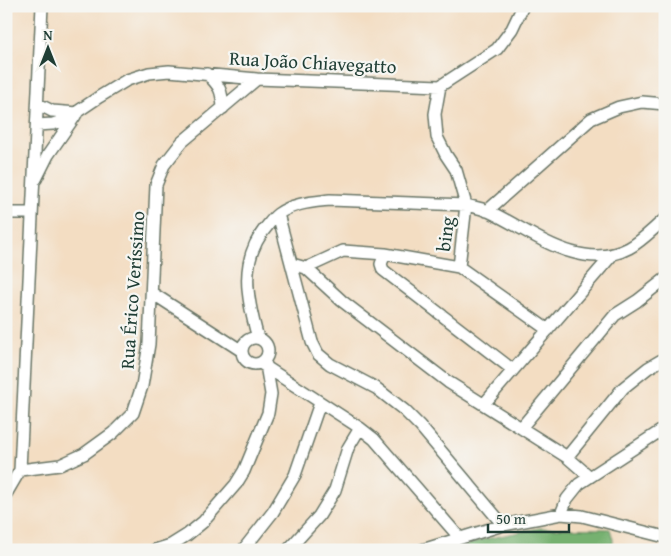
<svg xmlns="http://www.w3.org/2000/svg" width="671" height="556" font-family="'Gentium Book Plus',serif">
<style>
.forest{fill:#76b16f;stroke:#4a7752}
.lines{fill:none;stroke-linecap:round;stroke-linejoin:round}
.street-casing{stroke:#697566;stroke-width:14}
.street{stroke:#fff;stroke-width:11}
.labels{text-anchor:middle;dominant-baseline:central;stroke-width:4.5;stroke-linejoin:round;paint-order:stroke}
.street-label{font-size:19px;fill:#1f3d34;stroke:#f6f6f2}
</style>
<rect width="100%" height="100%" fill="#f6f6f2"/>
<filter id="ink" filterUnits="userSpaceOnUse"><feTurbulence type="fractalNoise" baseFrequency=".02" numOctaves="2"/><feDisplacementMap in="SourceGraphic" scale="10" xChannelSelector="R" yChannelSelector="G"/><feConvolveMatrix kernelMatrix="1 2 1 2 8 2 1 2 1" color-interpolation-filters="sRGB"/></filter>
<filter id="wash" filterUnits="userSpaceOnUse"><feTurbulence type="fractalNoise" baseFrequency=".0096" numOctaves="4" result="noise"/><feDisplacementMap in="SourceGraphic" scale="20" xChannelSelector="R" yChannelSelector="G"/><feGaussianBlur stdDeviation="1.12" result="paint"/><feColorMatrix in="noise" values="0 0 0 0 0 0 0 0 0 0 0 0 0 0 0 0 0 1.4 0 .05"/><feComposite in="paint" operator="in"/></filter>
<g filter="url(#wash)">
<rect width="100%" height="100%" fill="#f3ddc2"/>
<path class="forest" d="M539,528L610,529L613,539V550H460L464,546L481,540Z"/>
</g>
<g filter="url(#ink)">
<g class="lines">
<g class="street-casing">
<path id="street" d="M207,74C220,86 222,91 223,108
M440,86L435,114L437,137L446,155L456,170L466,205L459,267
M38,104L52,111L77,113
M37,125L53,124L65,120L99,97L127,80L149,73L169,71L257,79L440,86L497,49L512,29L523,6
M36,179L48,155L75,116
M487,211L591,119L619,107L642,102L665,104
M6,213H31
M278,214L312,342L318,354L330,364L376,388L404,410L420,426L503,525
M385,254L381,264L383,270L513,370
M292,264L306,268L342,301L448,382L567,457L590,477
M306,268L343,251L385,254L459,267L548,330
M152,293L242,351
M242 351a13 13 0 1 1 26 0a13 13 0 1 1-26 0Z
M258,338C247,299 238,259 268,225C271,221 274,217 278,214C293,203 313,202 330,200L466,205C473,207 481,208 488,211C530,230 580,274 629,248C642,241 654,228 665,219
M260,363L360,428L374,439L459,537
M484,404L613,254
M521,428L615,315L637,301L665,279
M567,457L623,388L648,368L665,358
M20,470L60,465L84,454L113,433L133,413L142,386L149,344L156,185L164,165L182,142L257,79
M6,494L20,470L42,6
M561,514L567,499L579,484L665,428
M155,550L171,545L187,535L203,522L236,484L244,471L268,413L271,394L266,365
M243,550L273,512L295,475L320,403
M288,550L319,516L335,490L348,448L360,428
M422,550L503,525L561,514L582,516L665,537"/>
</g>
<use href="#street" class="street"/>
</g>
</g>
<g class="labels">
<g class="street-label">
<text transform="translate(313 62) rotate(3)">Rua João Chiavegatto</text>
<text transform="translate(445 234) rotate(-83)">bing</text>
<text transform="translate(132 290) rotate(-86)">Rua Érico Veríssimo</text>
</g>
</g>
<rect width="671" height="556" fill="none" stroke="#f6f6f2" stroke-width="25"/>
<g transform="translate(48 48)" stroke="#f6f6f2" stroke-width="4" paint-order="stroke">
<path d="M0-4L9 19L0 12L-9 19Z" fill="#1f3d34"/>
<text y="-8" font-size="14" font-weight="bold" text-anchor="middle" fill="#1f3d34">N</text>
</g>
<path d="M488 524v8h81v-8" fill="none" stroke="#1f3d34" stroke-width="2.5"/>
<text x="496" y="524" font-size="15" fill="#1f3d34" stroke="#f6f6f2" stroke-width="4" paint-order="stroke">50 m</text>
</svg>
